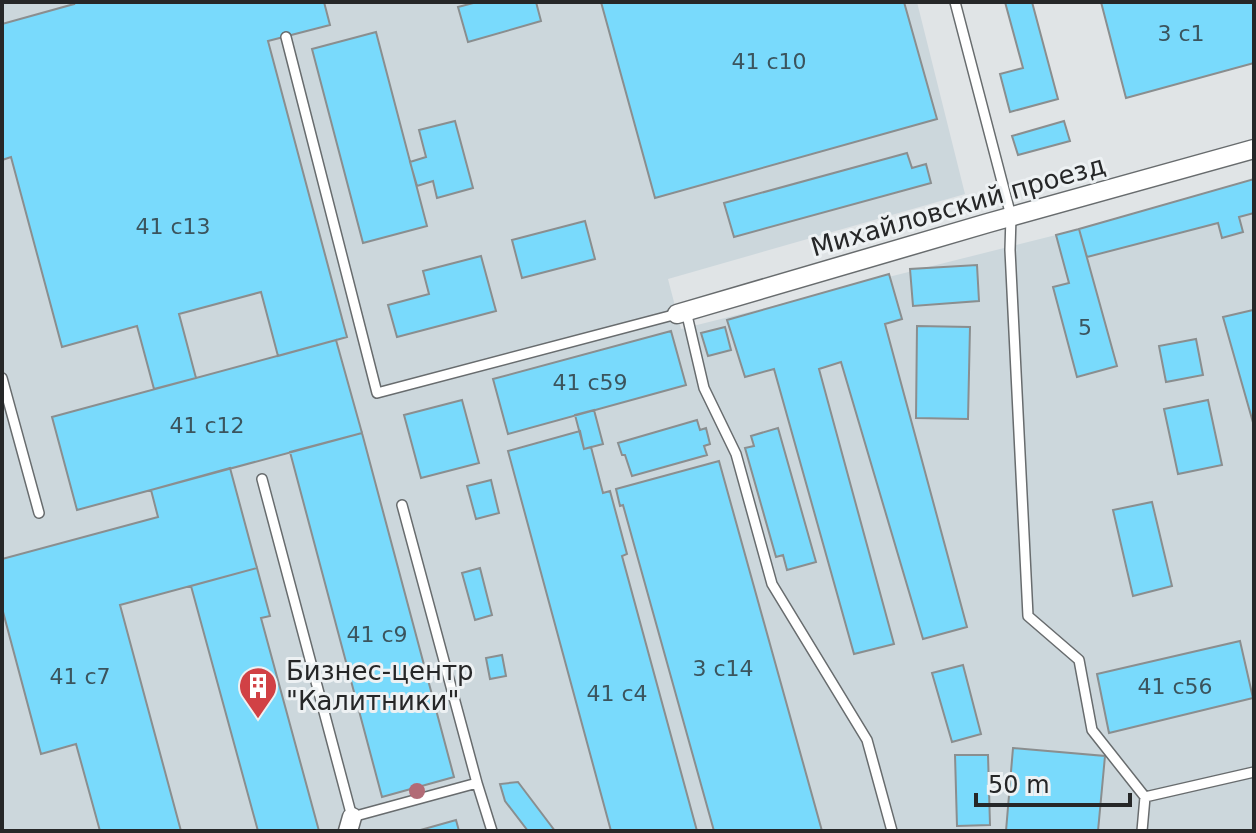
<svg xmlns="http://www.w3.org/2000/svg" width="1256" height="833" font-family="'DejaVu Sans',sans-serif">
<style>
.built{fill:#ccd7dc}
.building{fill:#79dafc;stroke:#8a8e8f;stroke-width:2}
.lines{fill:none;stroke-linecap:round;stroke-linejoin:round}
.lane-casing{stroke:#686c6e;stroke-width:12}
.street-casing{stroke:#686c6e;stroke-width:21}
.lane{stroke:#fff;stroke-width:9}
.street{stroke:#fff;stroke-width:18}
.tree{fill:#b26b76}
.labels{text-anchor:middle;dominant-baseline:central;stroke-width:6;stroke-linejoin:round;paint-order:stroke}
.number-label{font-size:22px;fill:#3b545d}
.street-label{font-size:26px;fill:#262728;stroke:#edf1f3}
.poi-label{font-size:26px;fill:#262728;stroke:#edf1f3;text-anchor:start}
</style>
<rect width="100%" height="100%" fill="#e0e4e6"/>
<path class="built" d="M2,2H917L965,194L668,279L681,329L1056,235L1254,179V831H2Z"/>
<path class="building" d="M73,2H324L330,25L268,41L347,337L278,356L261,292L179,314L196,378L154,389L137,326L62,347L11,157L2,160V24L74,4Z
M477,2H536L541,21L468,42L458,7Z
M601,2H904L937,119L655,198Z
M1005,2H1032L1058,99L1010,112L1000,74L1023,68Z
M1101,2H1254V63L1126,98Z
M376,32L427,226L363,243L312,49Z
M455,121L473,188L437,198L433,181L417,186L410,162L426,157L419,130Z
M1064,121L1070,141L1018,155L1012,136Z
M907,153L912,168L926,164L931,183L734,237L724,203Z
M1254,179V213L1239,217L1243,232L1222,238L1218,223L1087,257L1079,229Z
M585,221L595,259L522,278L512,240Z
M1079,229L1117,366L1077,377L1053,287L1069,283L1056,235Z
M481,256L496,311L397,337L388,305L429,294L423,271Z
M977,265L979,301L913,306L910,269Z
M889,274L902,319L885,324L967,627L923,639L841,362L819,369L894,644L854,654L774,369L745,377L727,320Z
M1253,310L1254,316V426L1223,317Z
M917,326L970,327L968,419L916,418Z
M725,327L731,350L708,356L701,333Z
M671,331L686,385L508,434L493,379Z
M1196,339L1203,375L1166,382L1159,346Z
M336,340L362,433L77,510L52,417Z
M462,400L479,463L421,478L404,415Z
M1208,400L1222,465L1178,474L1164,409Z
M594,410L603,444L584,449L575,415Z
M697,420L700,430L706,428L710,444L704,446L707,455L632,476L625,455H622L618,443Z
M778,428L816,562L787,570L783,555L776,557L745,448L754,446L751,436Z
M580,431L584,449L591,447L603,493L610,491L627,554L622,556L697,831H611L508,451Z
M362,433L454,777L382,797L290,452Z
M719,461L822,831H714L623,505L620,506L616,489Z
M230,468L257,568L120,605L181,831H100L76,744L41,754L2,608V559L158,517L151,490Z
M491,480L499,513L476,519L467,486Z
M1152,502L1172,586L1133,596L1113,510Z
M257,568L270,616L261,618L319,831H258L191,586Z
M480,568L492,615L475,620L462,573Z
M1240,641L1253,698L1109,733L1097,674Z
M502,655L506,676L490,679L486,658Z
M963,665L981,734L952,742L932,673Z
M1013,748L1105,756L1098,831H1006Z
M955,755H988L990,825L957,826Z
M518,782L555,831H528L505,801L500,784Z
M456,820L459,831H417Z"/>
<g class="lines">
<g class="lane-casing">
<path id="lane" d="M955,2L1011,216L1010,250L1028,616L1079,660L1092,730L1145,797
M286,37L377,393L677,314
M686,311L704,388L736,454L772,584L867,740L892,831
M2,378L39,513
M262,479L352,817L477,783L492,831
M402,505L477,783
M1142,831L1145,797L1254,772"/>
</g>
<g class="street-casing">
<path id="street" d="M677,314L988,223L1254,149
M348,831L352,817"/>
</g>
<use href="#lane" class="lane"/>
<use href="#street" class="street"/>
</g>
<circle class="tree" cx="417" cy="791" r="8"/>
<defs>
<g id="building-pin" transform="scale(2)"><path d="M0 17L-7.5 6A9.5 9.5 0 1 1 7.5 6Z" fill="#d14145" stroke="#edf1f3"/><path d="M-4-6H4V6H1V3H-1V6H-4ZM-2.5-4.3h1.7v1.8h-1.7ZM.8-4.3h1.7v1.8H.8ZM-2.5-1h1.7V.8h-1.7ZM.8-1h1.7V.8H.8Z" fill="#fff"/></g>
</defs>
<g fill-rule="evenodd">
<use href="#building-pin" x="258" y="686"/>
</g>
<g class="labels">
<g class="number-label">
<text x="1181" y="33">3 с1</text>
<text x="769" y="61">41 с10</text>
<text x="173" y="226">41 с13</text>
<text x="1085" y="327">5</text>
<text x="590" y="382">41 с59</text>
<text x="207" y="425">41 с12</text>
<text x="377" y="634">41 с9</text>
<text x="723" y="668">3 с14</text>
<text x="80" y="676">41 с7</text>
<text x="1175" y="686">41 с56</text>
<text x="617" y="693">41 с4</text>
</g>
<g class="street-label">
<text transform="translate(958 206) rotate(-16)">Михайловский проезд</text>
</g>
<g class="poi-label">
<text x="286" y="671">Бизнес-центр<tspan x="286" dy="30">"Калитники"</tspan></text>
</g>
</g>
<rect width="1256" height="833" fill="none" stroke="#262728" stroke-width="8"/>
<path d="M976 793v12h154v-12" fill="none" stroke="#262728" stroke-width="4"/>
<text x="988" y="793" font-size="24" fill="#262728" stroke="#edf1f3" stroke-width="6" paint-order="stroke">50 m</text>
</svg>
